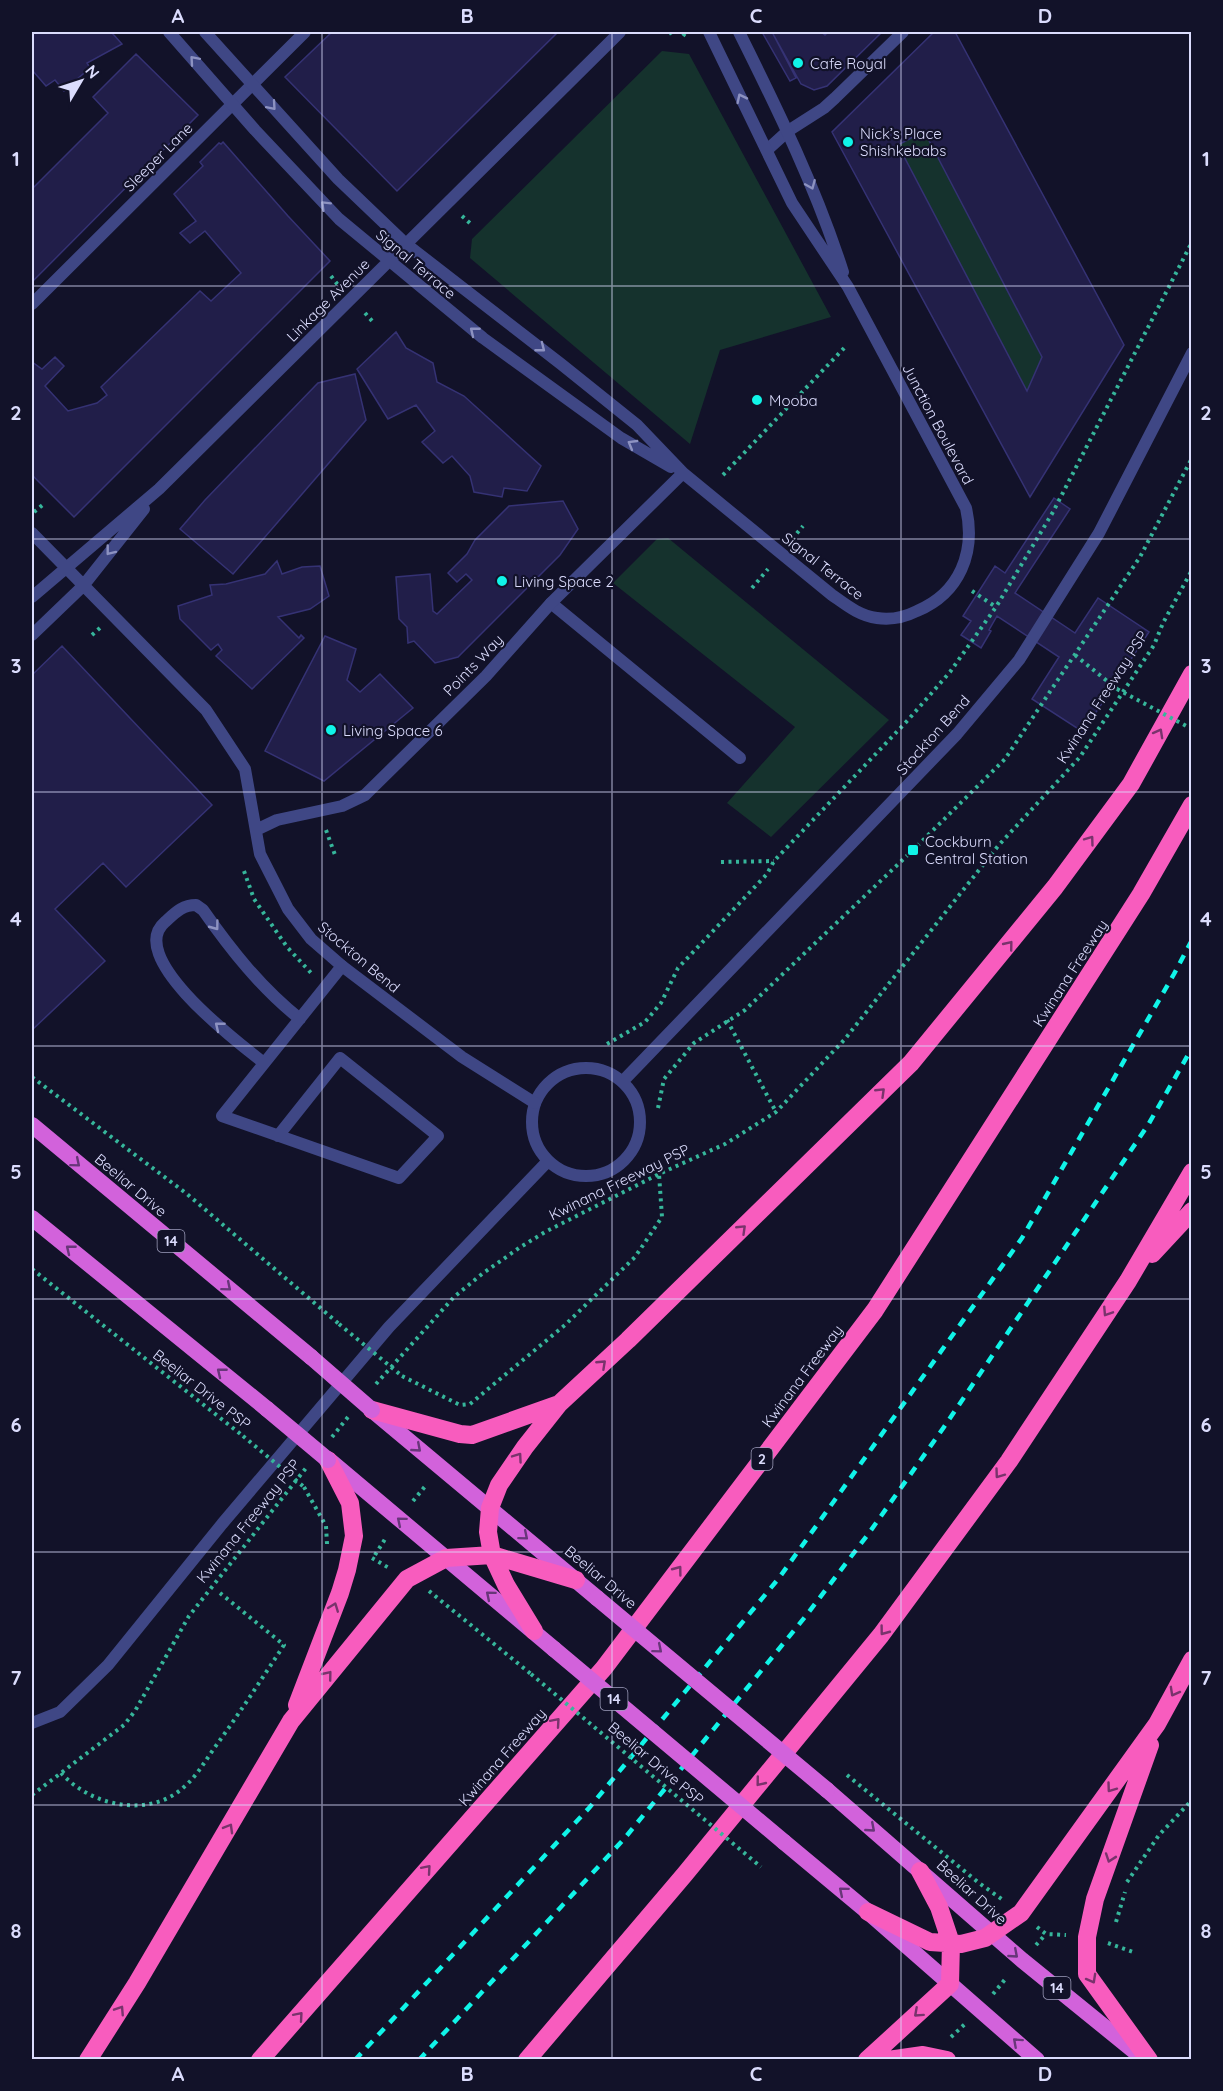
<svg xmlns="http://www.w3.org/2000/svg" width="1223" height="2091" font-family="Quicksand,sans-serif">
<style>
.green{fill:#15322d}
.building{fill:#211e49;stroke:#353274;stroke-width:1.5;fill-rule:evenodd}
.lines{fill:none;stroke-linecap:round;stroke-linejoin:round}
.path{stroke:#36b69b;stroke-width:4;stroke-dasharray:3 4.5;stroke-linecap:butt}
.service{stroke:#3f4785;stroke-width:12}
.minor{stroke:#3f4785;stroke-width:12}
.trunk{stroke:#d262db;stroke-width:16}
.motorway{stroke:#f85cbe;stroke-width:18}
.rail{stroke:#10f4e8;stroke-width:4.5;stroke-dasharray:9 8;stroke-linecap:butt}
.path-bridge{stroke:#36b69b;stroke-width:4;stroke-dasharray:3 4.5;stroke-linecap:butt}
.trunk-bridge{stroke:#d262db;stroke-width:16}
.oneway{stroke:#8d92c1}
.oneway2{stroke:#79336c}
.oneway3{stroke:#683679}
.grid{fill:none;stroke:#dbdcfd;stroke-width:1.5;stroke-opacity:0.55}
.poi-dot{fill:#10f4e8;stroke:#121229;stroke-width:2}
.labels{text-anchor:middle;dominant-baseline:central;stroke-width:4.5;stroke-linejoin:round;paint-order:stroke}
.shield{fill:#121229;stroke:#9f9fbd;stroke-width:1.5}
.shield-label{font-size:14px;font-weight:bold;fill:#dbdcfd}
.poi-label{font-size:15px;fill:#dbdcfd;stroke:#121229;text-anchor:start}
.street-label{font-size:15px;fill:#dbdcfd;stroke:#121229}
.neatline{fill:none;stroke:#dbdcfd;stroke-width:2}
.grid-label{font-size:20px;text-anchor:middle;font-weight:bold;fill:#dbdcfd}
</style>
<rect width="100%" height="100%" fill="#121229"/>
<path class="green" d="M662,51L689,54L831,317L720,350L690,444L470,258L472,239Z
M924,131L1042,357L1027,391L898,145Z
M668,538L889,720L771,837L727,803L795,727L613,583L657,539Z"/>
<path class="building" d="M32,32H115L113,34L122,44L87,63L90,68L76,80L79,83L64,91L55,80L46,86L32,70Z
M332,32H558L397,191L285,77Z
M762,32H772L796,78L790,81Z
M772,32H821L825,35L828,32H882L827,86L814,90L801,84Z
M934,32H955L1124,345L1030,497L832,132ZM924,131L1042,357L1027,391L898,145Z
M136,54L198,115L32,282V189L108,113L93,97Z
M223,142L288,216L330,261L74,517L32,475V362L42,369L55,357L64,366L45,386L68,411L97,403L107,395L101,387L200,291L211,301L241,273L205,231L190,243L180,233L196,221L174,194L203,166L200,162L219,143L221,144Z
M396,332L406,348L433,363L437,382L464,396L541,466L527,491L504,488L502,497L474,492L470,476L452,456L443,463L422,442L435,431L416,405L388,419L357,369Z
M355,374L366,420L233,574L180,529L205,500L318,383Z
M1054,498L1070,509L1015,593L1075,633L1098,598L1149,632L1083,732L1032,699L1059,657L997,616L989,630L991,631L981,648L961,635L971,621L963,616L995,566L1005,573Z
M563,501L578,529L560,555L458,657L435,663L414,641L408,643L407,627L399,619L396,577L430,574L433,611L437,614L472,580L466,574L457,582L448,573L467,554L475,540L509,506Z
M277,561L282,574L302,567L320,566L329,596L310,609L278,617L299,638L301,635L304,638L252,689L216,656L222,650L218,644L211,650L180,619L178,606L212,595L210,585L226,584L265,574Z
M325,636L356,649L347,680L360,692L380,674L413,708L324,781L265,751Z
M62,646L212,805L126,887L103,863L55,909L105,961L32,1030V675Z"/>
<g class="lines">
<path class="path" d="M670,32L672,35
M683,36L686,32
M462,216L472,225
M331,276L338,285
M365,313L373,322
M723,475L847,345
M34,512L45,503
M792,539L803,526
M752,588L768,569
M972,591L996,607
M92,635L100,628
M1075,655L1117,689
M326,830L335,855
M721,862L774,861
M244,871L254,899L287,947L312,974
M727,1020L776,1112
M607,1044L645,1022L661,1003L678,968L767,874L774,861L908,720L950,672L996,607L1053,512L1192,242
M32,1077L187,1194L339,1324
M658,1108L664,1079L694,1043L745,1010L913,850L1005,759L1140,557L1192,458
M32,1269L243,1436
M402,1376L460,1405L470,1404L565,1325L635,1257L662,1217L659,1174
M376,1384L454,1297L482,1274L519,1248L545,1232L659,1174L725,1144L776,1112L845,1039L998,846L1080,757L1154,645L1163,623L1192,570
M332,1437L348,1417
M304,1487L326,1526L327,1544
M413,1501L427,1484
M375,1555L387,1536
M372,1558L389,1568
M429,1591L531,1674
M61,1773C91,1806 149,1819 184,1787C197,1776 205,1761 215,1747C239,1714 261,1680 284,1645L220,1593
M847,1775L979,1883L1003,1900
M32,1795L124,1725L135,1711L189,1616L306,1468
M1127,1882L1159,1835L1192,1800
M1116,1922L1125,1892
M1037,1927L1046,1934L1066,1935
M1108,1943L1136,1953
M1036,1945L1046,1934
M993,1994L1007,1977
M951,2037L965,2024"/>
<path class="service" d="M767,150L788,131L824,108L835,98L903,32
M32,304L305,32
M551,603L740,758
M264,1063C240,1044 124,957 165,922C175,913 182,905 196,905L203,910C231,950 261,988 300,1019
M532 1122a54 54 0 1 1 108 0a54 54 0 1 1-108 0Z
M623,1081L957,734L1019,660L1099,533L1192,353
M278,1136L340,1058L438,1136L399,1178L222,1116L342,966
M32,1723L60,1712L108,1665L222,1524L389,1327L548,1161"/>
<path class="minor" d="M169,32L255,130L339,219L483,338L621,438L671,467
M205,32L338,179L406,244L561,364L637,425L683,473L832,595C845,604 859,616 877,618C890,620 905,617 917,611C960,593 976,552 966,508L848,287L792,203L709,32
M739,32C778,110 816,188 843,272
M32,533L206,710L245,769L260,854L288,909L311,939L342,966L462,1057L535,1103
M32,597L159,489L620,32
M32,635L83,586L144,509
M256,830L277,820L342,806L365,795L486,676L551,603L683,473"/>
<path class="trunk" d="M32,1125L311,1357
M32,1218L267,1409
M372,1410L597,1598
M329,1460L554,1649
M827,1790L1022,1960L1144,2059
M784,1842L868,1912L1037,2060"/>
<path class="motorway" d="M1152,1254L1192,1211
M372,1410L460,1434L472,1435L559,1404
M534,1631L506,1585L492,1555L488,1532L490,1508L499,1485L525,1447L559,1404L628,1340L911,1063L1055,887L1131,784L1192,674
M297,1705L340,1593L347,1570L354,1536L350,1503L328,1460
M868,1912L930,1942L961,1944L985,1938L1021,1913L1157,1724L1192,1660
M88,2060L137,1983L291,1721L407,1579L446,1558L492,1555L576,1580
M260,2060L604,1668L875,1310L1141,894L1192,805
M527,2060L685,1874L881,1635L1009,1461L1128,1281L1192,1172
M867,2060L950,1984L951,1943L939,1907L920,1871
M888,2060L923,2055L947,2060
M1149,2060L1087,1974V1937L1095,1899L1150,1745"/>
<path class="rail" d="M355,2060L589,1808L779,1578L1022,1238L1174,974L1192,940
M419,2060L624,1839L805,1617L869,1533L944,1427L1148,1125L1192,1048"/>
<path class="path-bridge" d="M1117,689L1192,729
M339,1324L402,1376
M243,1436L304,1487
M531,1674L761,1867"/>
<path class="trunk-bridge" d="M311,1357L372,1410
M267,1409L328,1460
M597,1598L827,1790
M554,1649L784,1842"/>
</g>
<defs><path id="oneway-chevron" d="M-2-3.5L2.5 0L-2 3.5" fill="none" stroke-width="1.6" stroke-linecap="round" stroke-linejoin="round" transform="scale(1.5)"/></defs>
<g class="oneway">
<use href="#oneway-chevron" transform="translate(194 60) rotate(-131)"/>
<use href="#oneway-chevron" transform="translate(741 98) rotate(-116)"/>
<use href="#oneway-chevron" transform="translate(272 106) rotate(49)"/>
<use href="#oneway-chevron" transform="translate(811 185) rotate(67)"/>
<use href="#oneway-chevron" transform="translate(325 205) rotate(-135)"/>
<use href="#oneway-chevron" transform="translate(474 331) rotate(-141)"/>
<use href="#oneway-chevron" transform="translate(541 348) rotate(38)"/>
<use href="#oneway-chevron" transform="translate(632 444) rotate(-150)"/>
<use href="#oneway-chevron" transform="translate(110 551) rotate(128)"/>
<use href="#oneway-chevron" transform="translate(215 926) rotate(53)"/>
<use href="#oneway-chevron" transform="translate(219 1026) rotate(-141)"/>
</g>
<g class="oneway2">
<use href="#oneway-chevron" transform="translate(1159 733) rotate(-61)"/>
<use href="#oneway-chevron" transform="translate(1090 840) rotate(-54)"/>
<use href="#oneway-chevron" transform="translate(1009 945) rotate(-51)"/>
<use href="#oneway-chevron" transform="translate(881 1092) rotate(-44)"/>
<use href="#oneway-chevron" transform="translate(742 1229) rotate(-44)"/>
<use href="#oneway-chevron" transform="translate(1107 1312) rotate(123)"/>
<use href="#oneway-chevron" transform="translate(602 1364) rotate(-43)"/>
<use href="#oneway-chevron" transform="translate(518 1457) rotate(-55)"/>
<use href="#oneway-chevron" transform="translate(999 1474) rotate(126)"/>
<use href="#oneway-chevron" transform="translate(678 1570) rotate(-53)"/>
<use href="#oneway-chevron" transform="translate(334 1607) rotate(-69)"/>
<use href="#oneway-chevron" transform="translate(884 1631) rotate(127)"/>
<use href="#oneway-chevron" transform="translate(328 1675) rotate(-51)"/>
<use href="#oneway-chevron" transform="translate(1174 1692) rotate(119)"/>
<use href="#oneway-chevron" transform="translate(556 1722) rotate(-49)"/>
<use href="#oneway-chevron" transform="translate(760 1782) rotate(129)"/>
<use href="#oneway-chevron" transform="translate(1111 1788) rotate(126)"/>
<use href="#oneway-chevron" transform="translate(229 1828) rotate(-60)"/>
<use href="#oneway-chevron" transform="translate(1110 1858) rotate(109)"/>
<use href="#oneway-chevron" transform="translate(427 1869) rotate(-49)"/>
<use href="#oneway-chevron" transform="translate(1092 1979) rotate(61)"/>
<use href="#oneway-chevron" transform="translate(120 2010) rotate(-57)"/>
<use href="#oneway-chevron" transform="translate(918 2013) rotate(138)"/>
<use href="#oneway-chevron" transform="translate(299 2016) rotate(-49)"/>
</g>
<g class="oneway3">
<use href="#oneway-chevron" transform="translate(76 1163) rotate(40)"/>
<use href="#oneway-chevron" transform="translate(70 1249) rotate(-141)"/>
<use href="#oneway-chevron" transform="translate(227 1287) rotate(40)"/>
<use href="#oneway-chevron" transform="translate(221 1372) rotate(-141)"/>
<use href="#oneway-chevron" transform="translate(417 1448) rotate(41)"/>
<use href="#oneway-chevron" transform="translate(401 1521) rotate(-140)"/>
<use href="#oneway-chevron" transform="translate(524 1536) rotate(40)"/>
<use href="#oneway-chevron" transform="translate(490 1595) rotate(-140)"/>
<use href="#oneway-chevron" transform="translate(658 1649) rotate(40)"/>
<use href="#oneway-chevron" transform="translate(871 1828) rotate(41)"/>
<use href="#oneway-chevron" transform="translate(843 1891) rotate(-140)"/>
<use href="#oneway-chevron" transform="translate(1014 1954) rotate(41)"/>
<use href="#oneway-chevron" transform="translate(1017 2042) rotate(-138)"/>
</g>
<path class="grid" d="M322,32V2060M612,32V2060M901,32V2060M32,286H1192M32,539H1192M32,792H1192M32,1046H1192M32,1299H1192M32,1552H1192M32,1805H1192"/>
<g class="poi-dot">
<circle cx="798" cy="63" r="6"/>
<circle cx="848" cy="142" r="6"/>
<circle cx="757" cy="400" r="6"/>
<circle cx="502" cy="581" r="6"/>
<circle cx="331" cy="730" r="6"/>
<rect x="907" y="844" width="12" height="12" rx="3"/>
</g>
<g class="labels">
<g class="shield">
<rect x="157.5" y="1230" width="27" height="22" rx="4.5"/>
<rect x="751.5" y="1448" width="21" height="22" rx="4.5"/>
<rect x="600.5" y="1688" width="27" height="22" rx="4.5"/>
<rect x="1043.5" y="1977" width="27" height="22" rx="4.5"/>
</g>
<g class="shield-label">
<text x="171" y="1241">14</text>
<text x="762" y="1459">2</text>
<text x="614" y="1699">14</text>
<text x="1057" y="1988">14</text>
</g>
<g class="poi-label">
<text x="810" y="63">Cafe Royal</text>
<text x="860" y="133">Nick’s Place<tspan x="860" dy="17">Shishkebabs</tspan></text>
<text x="769" y="400">Mooba</text>
<text x="514" y="581">Living Space 2</text>
<text x="343" y="730">Living Space 6</text>
<text x="925" y="841">Cockburn<tspan x="925" dy="17">Central Station</tspan></text>
</g>
<g class="street-label">
<text transform="translate(158 157) rotate(-45)">Sleeper Lane</text>
<text transform="translate(416 264) rotate(40)">Signal Terrace</text>
<text transform="translate(328 300) rotate(-45)">Linkage Avenue</text>
<text transform="translate(938 424) rotate(62)">Junction Boulevard</text>
<text transform="translate(823 566) rotate(38)">Signal Terrace</text>
<text transform="translate(473 665) rotate(-46)">Points Way</text>
<text transform="translate(1102 697) rotate(-57)">Kwinana Freeway PSP</text>
<text transform="translate(933 735) rotate(-48)">Stockton Bend</text>
<text transform="translate(359 957) rotate(40)">Stockton Bend</text>
<text transform="translate(1070 973) rotate(-57)">Kwinana Freeway</text>
<text transform="translate(619 1182) rotate(-26)">Kwinana Freeway PSP</text>
<text transform="translate(131 1185) rotate(40)">Beeliar Drive</text>
<text transform="translate(802 1376) rotate(-53)">Kwinana Freeway</text>
<text transform="translate(202 1389) rotate(38)">Beeliar Drive PSP</text>
<text transform="translate(248 1521) rotate(-51)">Kwinana Freeway PSP</text>
<text transform="translate(601 1577) rotate(40)">Beeliar Drive</text>
<text transform="translate(502 1757) rotate(-49)">Kwinana Freeway</text>
<text transform="translate(656 1763) rotate(40)">Beeliar Drive PSP</text>
<text transform="translate(972 1892) rotate(42)">Beeliar Drive</text>
</g>
</g>
<rect width="1223" height="2091" fill="none" stroke="#121229" stroke-width="66"/>
<g transform="translate(81 81) rotate(51)" stroke="#121229" stroke-width="4.5" paint-order="stroke">
<path d="M0-4.5L10 22L0 15L-10 22Z" fill="#dbdcfd"/>
<text y="-9" font-size="16" font-weight="bold" text-anchor="middle" fill="#dbdcfd">N</text>
</g>
<rect x="33" y="33" width="1157" height="2025" class="neatline"/>
<g class="grid-label">
<text x="178" y="23">A</text>
<text x="467" y="23">B</text>
<text x="756" y="23">C</text>
<text x="1045" y="23">D</text>
<text x="16" y="166">1</text>
<text x="1206" y="166">1</text>
<text x="16" y="420">2</text>
<text x="1206" y="420">2</text>
<text x="16" y="673">3</text>
<text x="1206" y="673">3</text>
<text x="16" y="926">4</text>
<text x="1206" y="926">4</text>
<text x="16" y="1179">5</text>
<text x="1206" y="1179">5</text>
<text x="16" y="1432">6</text>
<text x="1206" y="1432">6</text>
<text x="16" y="1685">7</text>
<text x="1206" y="1685">7</text>
<text x="16" y="1938">8</text>
<text x="1206" y="1938">8</text>
<text x="178" y="2081">A</text>
<text x="467" y="2081">B</text>
<text x="756" y="2081">C</text>
<text x="1045" y="2081">D</text>
</g>
</svg>
